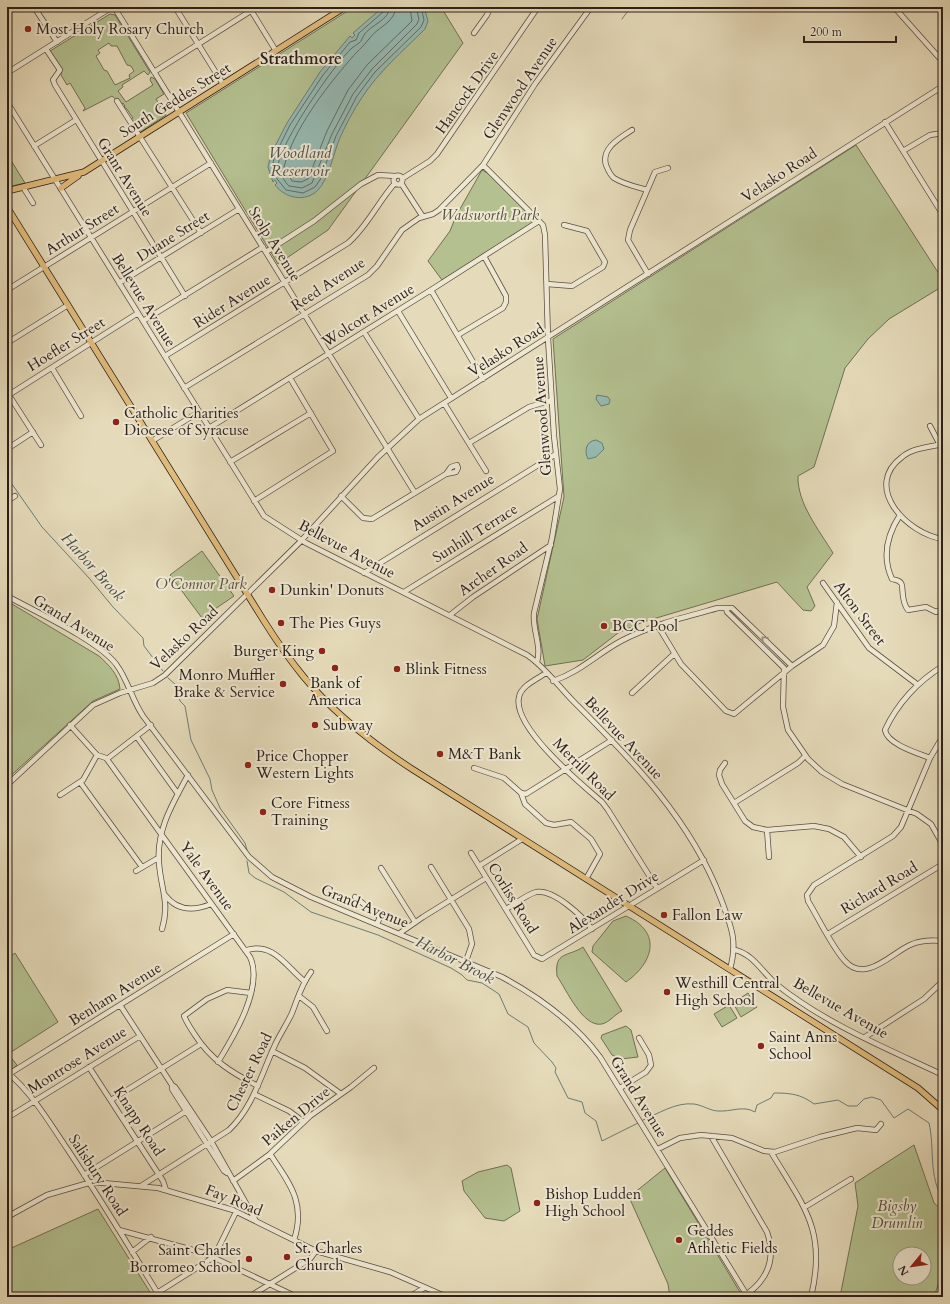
<svg xmlns="http://www.w3.org/2000/svg" width="950" height="1304" font-family="Cardo,serif">
<style>
.green{fill:#b4c090;stroke:#707055;fill-rule:evenodd}
.water{fill:#96bab3;stroke:#6c7c76}
.lines{fill:none;stroke-linecap:round;stroke-linejoin:round}
.shore{stroke:#616c66;stroke-width:1}
.stream{stroke:#6c7c76;stroke-width:1}
.minor-casing{stroke:#5a4e42;stroke-width:6}
.major-casing{stroke:#2c1f1a;stroke-width:7}
.minor{stroke:#eee7d2;stroke-width:4.5}
.major{stroke:#e2bd7c;stroke-width:5.5}
.oneway{stroke:#978d7f}
.poi-dot{fill:#8f2418;stroke:#eee7d2;stroke-width:1.5}
.labels{text-anchor:middle;dominant-baseline:central;stroke-width:4;stroke-linejoin:round;paint-order:stroke}
.poi-label{font-size:15px;fill:#2c1f1a;stroke:#eee7d2;text-anchor:start}
.street-label{font-size:15px;fill:#2c1f1a;stroke:#eee7d2}
.park-label{font-size:15px;font-style:italic;fill:#554f3d;stroke:#eee7d2}
.neighbourhood-label{font-size:16px;font-weight:bold;fill:#2c1f1a;stroke:#eee7d2}
.water-label{font-size:16px;font-style:italic;fill:#4c4e48;stroke:#eee7d2}
</style>
<rect width="100%" height="100%" fill="#e5dab9"/>
<filter id="stains"><feTurbulence type="fractalNoise" baseFrequency=".005" numOctaves="4"/><feColorMatrix values="0 0 0 0 .2 0 0 0 0 .09 0 0 0 0 .02 0 0 0 .5 -.17"/></filter>
<radialGradient id="worn" r=".72"><stop offset=".6" stop-color="#630" stop-opacity="0"/><stop offset="1" stop-color="#630" stop-opacity=".3"/></radialGradient>
<path class="green" d="M354,7H441L463,43L328,230L278,264L186,113Z
M110,14L115,15L150,72L148,75L144,71L122,85L123,87L118,91L126,102L153,85L150,80L151,77L155,79L164,94L156,99L166,115L139,133L134,121L132,122L130,120L133,118L126,108H123L125,106L123,103L121,104L112,96L83,111L85,108L70,83L67,85L61,75V69L50,51ZM109,43L111,46H117L127,65L131,66L134,71L129,75L130,78L115,85L107,71L104,70L96,56L100,53L98,50Z
M856,145L943,280V286L889,319L868,339L845,368L814,467L798,476C797,503 819,530 833,553L807,587L815,606L811,611L803,610L777,582L643,622L618,633L583,660L545,666L537,619L564,497L553,339Z
M7,154L25,183L7,187Z
M482,170L491,175L535,219L534,222L442,280L428,261L450,231L456,216Z
M202,551L234,596L202,618L170,575Z
M7,601L99,656C109,665 119,675 120,689L93,701L7,779Z
M626,916C662,932 654,962 626,982L592,952L593,946L613,921Z
M583,947L622,1011C615,1014 610,1022 602,1024C583,1028 566,989 557,976C554,951 568,957 583,947Z
M15,953L58,1022L8,1054L17,1065L10,1071L7,1068V959Z
M748,993L757,1007L741,1017L733,1003Z
M729,1005L737,1018L722,1027L714,1014Z
M626,1026L631,1030L638,1057L621,1059L612,1055L601,1038L602,1035Z
M914,1145L934,1203L943,1211V1270L934,1297H840L858,1206L855,1183ZM900,1254H924V1278H900Z
M507,1165L511,1168L520,1211L504,1221L485,1218L464,1191L462,1181L478,1172Z
M665,1168L743,1297H670L668,1284L629,1197Z
M98,1209L153,1297H7V1250Z"/>
<path class="water" d="M383,7H424L428,21L425,29C403,51 378,72 361,99C353,111 345,126 339,140C334,153 328,180 318,190C305,203 285,198 275,185L277,183L275,180L273,182L268,167L271,154L287,123L320,72L350,36L352,38L355,35L353,33Z
M597,395L608,397L610,400L609,404L601,406L596,399Z
M596,440L602,443L604,449L596,457L588,459C584,451 586,441 596,440Z"/>
<g class="lines">
<path class="shore" d="M385,7L383,12L359,33L356,40L350,42L323,75L290,125L275,155L272,167L274,175L286,190L303,193L315,187L320,180L336,136L357,96L375,72L421,27L424,20L421,7
M390,7C389,21 370,25 364,35C362,38 362,41 359,43C357,45 354,46 352,48C334,64 280,143 278,166C277,169 286,184 289,186L302,188L312,183L332,134L353,94L372,69L417,24L419,19L416,7
M396,7C395,23 377,27 369,39C363,47 356,52 349,61C325,89 293,130 284,167L292,181L301,182L308,179L327,131L348,90L367,65L412,21L410,7"/>
<path class="stream" d="M622,19L631,7
M7,477L42,527L89,578L113,607L143,638L144,646L163,671
M168,678L176,685L180,701L185,706L191,740L210,779L212,790L220,808L245,843L247,850
M247,861L249,873L255,878L284,892L311,912L378,935L451,968L462,975L467,980L482,983L499,994L508,1014L528,1027L534,1043L552,1062L556,1068L555,1072L568,1098L582,1102L585,1113L596,1121L602,1141L638,1123
M641,1121C658,1114 675,1102 694,1104C702,1105 711,1111 718,1111C731,1112 743,1105 755,1112L757,1105L771,1098L774,1093C790,1093 801,1094 814,1104L838,1100L848,1106H857L864,1099L872,1097L881,1100L894,1118L908,1109L929,1123C935,1149 928,1175 943,1200"/>
<g class="minor-casing">
<path id="minor" d="M34,7L57,42
M114,7L415,493
M175,7L223,84
M249,7L276,51
M894,7L943,62
M7,9L9,7
M474,33L487,15L490,7
M46,49L60,70L53,80L55,85L185,296
M154,72L257,7
M7,73L112,7
M117,101L201,233
M7,102L264,516L306,543L527,655C545,667 559,687 574,702C633,761 691,820 721,899C731,926 738,941 730,969
M885,122L943,215
M632,130C620,138 601,148 606,165C608,170 610,175 614,178C623,184 637,187 647,190
M34,146L76,120
M903,151L930,135L943,133
M483,165L543,225L545,235L548,338L554,436L560,489L552,538L534,613C532,629 542,646 537,662
M393.5 180a4.5 4.5 0 1 1 9 0a4.5 4.5 0 1 1-9 0Z
M403,178L430,161L437,154L538,7
M401,183L423,217
M23,187L33,203
M266,252L314,221L361,184L378,175L396,176
M648,274L628,240L630,230L655,172L668,168
M119,283L239,209
M547,284L572,286L603,267L605,262L587,231L564,225
M7,290L211,163
M431,290L483,379
M398,311L451,398
M143,321L263,247
M364,332L419,419
M458,335L503,308L506,302V296L484,256
M7,343L68,305
M165,356L348,243C367,227 378,202 395,183
M52,368L81,416
M184,388L368,275L377,266L402,230L419,218L433,214L439,210L483,165L535,84L591,7
M7,392L41,445
M7,396L138,313
M444,403L486,471
M930,426L940,445
M209,428L431,290L539,221
M152,441L199,412
M469,443L529,407L552,400
M943,444C929,447 913,448 902,457C862,487 907,534 943,539
M7,449L33,432
M230,462L311,413
M457,465L458,468L456,472L446,474L451,467Z
M341,496L363,518L372,519L446,474
M7,501L15,496
M254,501L333,451L290,378
M900,515C887,535 882,557 892,579C895,580 899,580 901,583C904,586 900,600 908,610L926,607L936,612L943,609
M364,573L556,454
M823,583L869,648L918,685
M404,592L559,496
M7,596C36,612 97,640 116,664C128,680 132,700 143,716L249,857L272,877L311,897L502,977C539,997 574,1022 600,1057L748,1297
M726,608L727,612L784,668L783,707L788,730L808,759L822,772L842,784L917,814L931,824L943,845
M450,615L473,597L551,545
M658,626L681,664L726,711L734,714L792,666L823,645L834,626L837,602
M546,673C537,679 521,686 519,697C512,727 581,784 602,802L608,810L657,888
M553,681C580,672 597,654 621,641C651,625 685,617 718,608H732L792,666
M632,693L674,654
M70,725L97,755L106,758L109,762L250,957C264,987 234,1036 218,1062
M943,736L930,758L901,827L893,836L814,885L807,895L808,901C819,919 832,947 845,961C865,984 892,953 910,945C921,940 931,940 943,941
M137,737L178,794
M930,758C917,753 887,744 885,730C897,704 918,681 943,666
M107,759L151,725
M725,763L720,770L719,775L722,784L745,821L753,827L767,830L814,826L829,829L844,837L861,857
M474,768L504,778L521,793L525,804L546,823L554,825L571,822L591,839L600,854L586,879
M80,782L142,867
M7,785L93,705L120,693L153,683L165,675L299,543L378,457L419,419L943,86
M521,793L526,794L612,740
M60,795L83,780L97,755
M734,803L798,763L805,756
M767,830L769,857
M471,853L534,955L542,959L704,860
M479,866L522,839
M431,867L469,929L472,944L466,961
M381,868L415,922
M136,871L158,858
M165,895C177,911 194,911 211,904
M355,897L380,917L377,924
M506,909C515,904 526,895 536,892C554,889 582,916 592,929
M162,929C170,902 161,890 159,863C156,830 173,803 188,775
M400,933L423,917L486,878
M828,934L943,864
M247,950C273,942 286,966 304,981
M735,950C753,954 762,972 776,984C824,1023 888,1049 943,1075
M251,993L227,990L207,999L184,1016C187,1023 191,1029 195,1035C211,1060 232,1073 258,1086
M299,996L313,1007L327,1031
M120,1005L172,1085V1089L224,1171L227,1173
M865,1037L924,999L943,981
M272,1051L305,1068L341,1094
M89,1067L163,1181L166,1190
M7,1072C33,1094 49,1122 68,1150C100,1198 130,1248 160,1297
M9,1074L234,934
M172,1085L175,1087L211,1141L256,1221
M620,1088L646,1072L651,1065L649,1055L639,1038
M254,1094L289,1111L304,1122
M111,1100L201,1044
M7,1118L140,1036
M711,1136L767,1232C776,1258 769,1278 747,1294
M658,1149L680,1138L701,1135L732,1138L764,1151L775,1152L820,1137L857,1128L876,1130L881,1124
M771,1152C804,1207 827,1230 811,1297
M270,1154C290,1184 306,1203 294,1240
M84,1175L188,1110
M233,1181L270,1154L310,1116L351,1087L374,1068
M141,1186L229,1130C253,1107 261,1075 275,1045C280,1034 287,1024 292,1013C298,998 301,985 311,972
M805,1207L851,1179
M7,1217L47,1195L92,1182L158,1188L233,1210L316,1251L390,1272L447,1297
M119,1230L204,1253L297,1297
M132,1252L151,1237
M157,1293L214,1257L236,1212
M249,1297L310,1259L316,1251
M409,1297L424,1288"/>
</g>
<g class="major-casing">
<path id="major" d="M61,188L78,176
M7,191L84,172L345,7
M7,207L264,621C276,640 289,659 303,676C334,714 372,743 412,769L918,1088L943,1110"/>
</g>
<use href="#minor" class="minor"/>
<use href="#major" class="major"/>
</g>
<defs><path id="oneway-chevron" d="M-2-3.5L2.5 0L-2 3.5" fill="none" stroke-width="1.6" stroke-linecap="round" stroke-linejoin="round"/></defs>
<use class="oneway" href="#oneway-chevron" transform="translate(764 639) rotate(-136)"/>
<g class="poi-dot">
<circle cx="28" cy="29" r="4"/>
<circle cx="116" cy="422" r="4"/>
<circle cx="272" cy="590" r="4"/>
<circle cx="281" cy="623" r="4"/>
<circle cx="604" cy="626" r="4"/>
<circle cx="322" cy="651" r="4"/>
<circle cx="335" cy="668" r="4"/>
<circle cx="397" cy="669" r="4"/>
<circle cx="283" cy="684" r="4"/>
<circle cx="315" cy="725" r="4"/>
<circle cx="440" cy="754" r="4"/>
<circle cx="248" cy="765" r="4"/>
<circle cx="263" cy="812" r="4"/>
<circle cx="664" cy="915" r="4"/>
<circle cx="667" cy="992" r="4"/>
<circle cx="761" cy="1046" r="4"/>
<circle cx="537" cy="1203" r="4"/>
<circle cx="679" cy="1240" r="4"/>
<circle cx="287" cy="1257" r="4"/>
<circle cx="249" cy="1259" r="4"/>
</g>
<g class="labels">
<g class="poi-label">
<text x="36" y="29">Most Holy Rosary Church</text>
<text x="124" y="413">Catholic Charities<tspan x="124" dy="17">Diocese of Syracuse</tspan></text>
<text x="280" y="590">Dunkin' Donuts</text>
<text x="289" y="623">The Pies Guys</text>
<text x="612" y="626">BCC Pool</text>
<text x="314" y="651" text-anchor="end">Burger King</text>
<text x="405" y="669">Blink Fitness</text>
<text x="275" y="675" text-anchor="end">Monro Muffler<tspan x="275" dy="17">Brake &amp; Service</tspan></text>
<text x="335" y="683" text-anchor="middle">Bank of<tspan x="335" dy="17">America</tspan></text>
<text x="323" y="725">Subway</text>
<text x="448" y="754">M&amp;T Bank</text>
<text x="256" y="756">Price Chopper<tspan x="256" dy="17">Western Lights</tspan></text>
<text x="271" y="803">Core Fitness<tspan x="271" dy="17">Training</tspan></text>
<text x="672" y="915">Fallon Law</text>
<text x="675" y="983">Westhill Central<tspan x="675" dy="17">High School</tspan></text>
<text x="769" y="1037">Saint Anns<tspan x="769" dy="17">School</tspan></text>
<text x="545" y="1194">Bishop Ludden<tspan x="545" dy="17">High School</tspan></text>
<text x="687" y="1231">Geddes<tspan x="687" dy="17">Athletic Fields</tspan></text>
<text x="295" y="1248">St. Charles<tspan x="295" dy="17">Church</tspan></text>
<text x="241" y="1250" text-anchor="end">Saint Charles<tspan x="241" dy="17">Borromeo School</tspan></text>
</g>
<g class="street-label">
<text transform="translate(520 88) rotate(-56)">Glenwood Avenue</text>
<text transform="translate(467 92) rotate(-55)">Hancock Drive</text>
<text transform="translate(175 100) rotate(-32)">South Geddes Street</text>
<text transform="translate(779 175) rotate(-33)">Velasko Road</text>
<text transform="translate(125 177) rotate(58)">Grant Avenue</text>
<text transform="translate(82 229) rotate(-32)">Arthur Street</text>
<text transform="translate(173 236) rotate(-32)">Duane Street</text>
<text transform="translate(275 244) rotate(58)">Stolp Avenue</text>
<text transform="translate(328 284) rotate(-33)">Reed Avenue</text>
<text transform="translate(144 300) rotate(58)">Bellevue Avenue</text>
<text transform="translate(232 301) rotate(-32)">Rider Avenue</text>
<text transform="translate(368 315) rotate(-32)">Wolcott Avenue</text>
<text transform="translate(66 344) rotate(-32)">Hoefler Street</text>
<text transform="translate(506 350) rotate(-32)">Velasko Road</text>
<text transform="translate(542 416) rotate(-94)">Glenwood Avenue</text>
<text transform="translate(453 502) rotate(-32)">Austin Avenue</text>
<text transform="translate(475 533) rotate(-32)">Sunhill Terrace</text>
<text transform="translate(347 549) rotate(28)">Bellevue Avenue</text>
<text transform="translate(493 569) rotate(-35)">Archer Road</text>
<text transform="translate(860 613) rotate(53)">Alton Street</text>
<text transform="translate(74 623) rotate(32)">Grand Avenue</text>
<text transform="translate(184 638) rotate(-43)">Velasko Road</text>
<text transform="translate(624 738) rotate(47)">Bellevue Avenue</text>
<text transform="translate(584 769) rotate(45)">Merrill Road</text>
<text transform="translate(207 876) rotate(54)">Yale Avenue</text>
<text transform="translate(879 888) rotate(-31)">Richard Road</text>
<text transform="translate(513 898) rotate(58)">Corliss Road</text>
<text transform="translate(613 902) rotate(-32)">Alexander Drive</text>
<text transform="translate(365 906) rotate(22)">Grand Avenue</text>
<text transform="translate(115 994) rotate(-32)">Benham Avenue</text>
<text transform="translate(841 1008) rotate(30)">Bellevue Avenue</text>
<text transform="translate(77 1060) rotate(-32)">Montrose Avenue</text>
<text transform="translate(249 1072) rotate(-64)">Chester Road</text>
<text transform="translate(639 1097) rotate(58)">Grand Avenue</text>
<text transform="translate(296 1116) rotate(-40)">Paiken Drive</text>
<text transform="translate(139 1121) rotate(57)">Knapp Road</text>
<text transform="translate(98 1175) rotate(57)">Salisbury Road</text>
<text transform="translate(234 1200) rotate(22)">Fay Road</text>
</g>
<g class="park-label">
<text x="490" y="215">Wadsworth Park</text>
<text x="201" y="584">O'Connor Park</text>
<text x="897" y="1206">Bigsby<tspan x="897" dy="17">Drumlin</tspan></text>
</g>
<g class="neighbourhood-label">
<text x="301" y="59">Strathmore</text>
</g>
<g class="water-label">
<text x="300" y="153">Woodland<tspan x="300" dy="18">Reservoir</tspan></text>
<text transform="translate(93 567) rotate(48)">Harbor Brook</text>
<text transform="translate(455 960) rotate(27)">Harbor Brook</text>
</g>
</g>
<rect width="950" height="1304" fill="none" stroke="#e5dab9" stroke-width="24"/>
<rect x="8" y="8" width="934" height="1288" fill="none" stroke="#2c1f1a" stroke-width="2"/>
<rect x="12" y="12" width="926" height="1280" fill="none" stroke="#2c1f1a"/>
<g transform="translate(912 1266) rotate(241)"><circle r="19" fill="#eee7d2" stroke="#a09788"/>
<path d="M0-3L7 15L0 10L-7 15Z" fill="#8f2418"/>
<text y="-6" font-size="11" font-weight="bold" text-anchor="middle" fill="#2c1f1a">N</text>
</g>
<path d="M804 36v6h92v-6" fill="none" stroke="#2c1f1a" stroke-width="2"/>
<text x="810" y="36" font-size="12" fill="#2c1f1a" stroke="#eee7d2" stroke-width="3" paint-order="stroke">200 m</text>
<rect width="100%" height="100%" filter="url(#stains)"/>
<rect width="100%" height="100%" fill="url(#worn)"/>
</svg>
